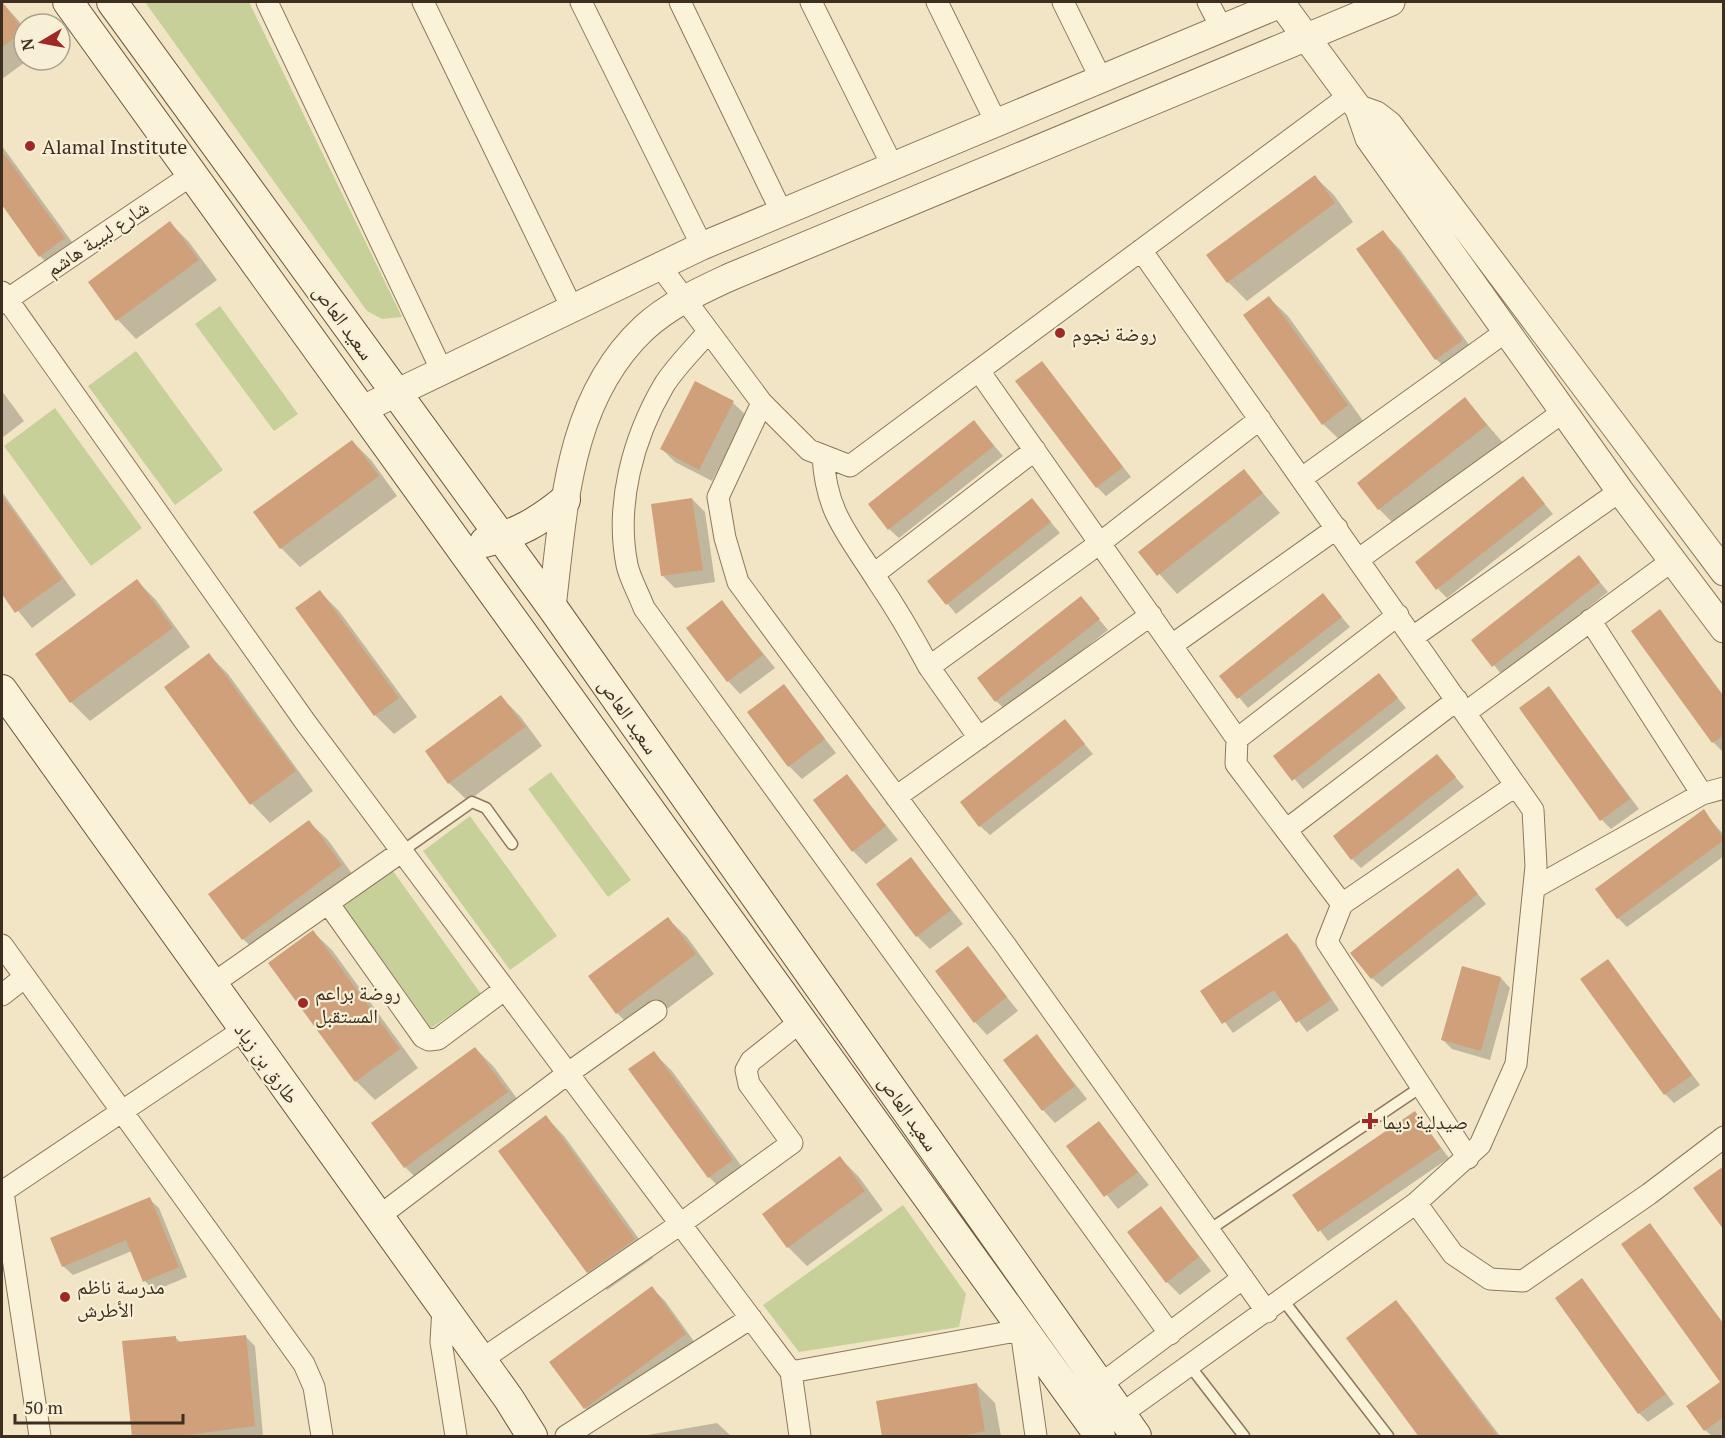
<svg xmlns="http://www.w3.org/2000/svg" width="1725" height="1438" font-family="'PT Serif','Noto Naskh Arabic',serif">
<style>
.green{fill:#c8d099}
.shadow{fill:#0003}
.building{fill:#d0a07a}
.lines{fill:none;stroke-linecap:round;stroke-linejoin:round}
.service-casing{stroke:#8d775a;stroke-width:13}
.minor-casing{stroke:#8d775a;stroke-width:23}
.tertiary-casing{stroke:#8d775a;stroke-width:29}
.secondary-casing{stroke:#6f573d;stroke-width:32}
.service{stroke:#fbf2da;stroke-width:10}
.minor{stroke:#fbf2da;stroke-width:21}
.tertiary{stroke:#fbf2da;stroke-width:27}
.secondary{stroke:#fbf2da;stroke-width:30}
.poi-dot{fill:#9f2927;stroke:#f7efd6;stroke-width:2}
.labels{text-anchor:middle;dominant-baseline:central;stroke-width:4.5;stroke-linejoin:round;paint-order:stroke}
.poi-label{font-size:20px;fill:#3d2e1f;stroke:#f7efd6;text-anchor:start}
.street-label{font-size:20px;fill:#3d2e1f;stroke:#f7efd6}
</style>
<rect width="100%" height="100%" fill="#f1e5c6"/>
<path class="green" d="M145,2H249L402,317L382,319L367,311Z
M220,306L298,414L274,431L195,324Z
M136,351L223,470L175,505L88,386Z
M55,408L142,528L91,566L4,446Z
M551,772L631,880L608,897L528,789Z
M470,816L557,936L510,970L423,851Z
M393,871L481,994L431,1028L344,906Z
M903,1205L966,1294L959,1327L799,1352L763,1305Z"/>
<path class="shadow" d="M2,2L24,27V60H28L2,79Z
M2,146L83,257L59,275L40,256L2,203Z
M1315,177L1334,195L1353,222L1247,301L1228,282Z
M170,223L189,242L217,280L136,339L118,320L90,282Z
M1383,232L1401,251L1480,360L1455,378L1436,359L1358,250Z
M1269,298L1288,316L1366,425L1342,442L1323,424Z
M1042,363L1131,477L1106,496L1097,487Z
M2,391L24,421L2,438Z
M1465,399L1504,444L1398,528L1379,509Z
M733,403L746,415L712,481L675,462L662,449Z
M974,422L1003,456L899,538L889,529Z
M352,441L371,460L397,496L300,567L281,548L256,513Z
M1244,471L1280,513L1177,594L1140,552Z
M1523,478L1553,514L1447,598L1438,589Z
M2,492L76,595L32,628L2,591Z
M692,499L705,512L715,582L675,588L662,575Z
M1032,500L1060,533L956,614L929,581Z
M1579,557L1608,592L1503,676L1474,641Z
M137,581L156,600L190,647L90,721L71,702Z
M320,592L339,611L417,717L394,734L375,715L297,609Z
M1323,595L1350,627L1248,708L1221,676Z
M1081,598L1108,630L1006,710L996,701Z
M722,602L775,668L740,694L728,681Z
M1660,611L1724,696L1723,752L1713,742Z
M209,655L228,674L313,791L270,823L252,804L166,687Z
M1379,675L1406,708L1303,789L1275,756Z
M784,686L836,753L802,779L789,766Z
M1549,688L1639,809L1611,829L1602,820Z
M501,697L520,716L542,746L468,801L449,783Z
M1065,721L1093,754L990,835L980,826Z
M1437,756L1464,787L1361,868L1352,859Z
M847,776L898,840L866,864L853,851Z
M1703,811L1724,835V856L1627,927L1618,918Z
M309,822L328,840L360,885L262,957L243,939Z
M911,859L963,924L930,949L917,936Z
M1458,870L1486,904L1382,987L1372,978Z
M668,919L687,937L714,974L636,1032L617,1013Z
M313,932L332,950L418,1068L375,1100L356,1081Z
M1286,935L1296,944L1339,1010L1307,1032L1282,999L1233,1033L1202,991Z
M968,948L1018,1011L987,1035L975,1022Z
M1608,961L1700,1085L1674,1103L1665,1094Z
M1501,978L1510,988L1490,1060L1452,1049L1443,1040Z
M1037,1036L1087,1099L1055,1123L1043,1110Z
M475,1048L494,1067L526,1111L424,1186L405,1167Z
M654,1053L672,1071L751,1179L728,1196L709,1177L630,1069Z
M1415,1113L1449,1158L1328,1241L1295,1196Z
M546,1117L564,1136L653,1258L607,1290L588,1272Z
M1099,1123L1149,1185L1118,1209L1068,1147Z
M840,1158L859,1177L883,1210L807,1266L788,1247Z
M149,1199L159,1208L187,1277L154,1291L145,1281L132,1251L73,1275L63,1266Z
M1161,1208L1211,1271L1180,1295L1167,1282Z
M1650,1225L1724,1324V1433L1719,1436H1712L1705,1430L1722,1382Z
M1582,1280L1674,1404L1648,1422L1639,1413Z
M652,1288L665,1301L698,1347L597,1421L585,1408Z
M1396,1302L1408,1315L1500,1436H1421Z
M245,1336L255,1346L263,1436H133L175,1337L181,1343Z
M976,1384L995,1403L1001,1436H884Z
M717,1423L731,1436H642Z"/>
<path class="building" d="M2,2L24,31L2,47Z
M2,151L65,238L39,257L2,205Z
M1315,175L1335,203L1227,283L1206,255Z
M170,221L199,260L116,321L88,282Z
M1383,230L1463,340L1435,360L1356,249Z
M1269,296L1348,405L1322,425L1243,315Z
M1042,361L1123,467L1096,488L1015,381Z
M695,381L734,401L699,470L660,449Z
M1465,397L1487,425L1378,510L1357,483Z
M974,420L994,446L888,530L868,504Z
M352,440L379,476L280,549L253,512Z
M1244,469L1263,493L1157,576L1138,552Z
M1523,476L1545,504L1436,590L1415,562Z
M2,496L62,579L15,613L2,594Z
M692,498L703,570L661,576L651,504Z
M1032,498L1051,522L946,605L927,581Z
M1579,555L1600,582L1492,667L1471,640Z
M137,579L173,628L70,703L35,654Z
M320,590L399,698L374,716L295,608Z
M1323,593L1342,617L1237,699L1219,676Z
M1081,596L1100,619L995,702L977,678Z
M722,600L763,655L727,682L686,628Z
M1660,609L1724,698V735L1712,743L1631,631Z
M209,653L296,771L250,805L164,687Z
M1379,673L1398,698L1292,781L1273,756Z
M784,684L825,739L788,767L747,712Z
M1549,686L1630,799L1600,821L1519,708Z
M501,695L525,727L448,784L425,751Z
M1065,719L1085,744L979,827L960,802Z
M1437,754L1456,777L1351,860L1333,836Z
M847,774L886,826L852,852L813,800Z
M1704,809L1724,840L1617,919L1595,889Z
M309,820L342,865L242,940L208,894Z
M911,857L951,910L916,937L876,884Z
M1458,868L1478,894L1371,979L1350,953Z
M668,917L696,954L616,1014L588,976Z
M313,930L400,1049L355,1082L268,963Z
M1287,933L1331,1000L1296,1023L1274,990L1222,1024L1200,991Z
M968,946L1007,997L974,1023L935,971Z
M1608,959L1692,1075L1664,1095L1580,979Z
M1462,966L1501,977L1481,1051L1441,1040Z
M1037,1034L1075,1086L1042,1111L1003,1060Z
M475,1047L508,1092L404,1168L371,1123Z
M654,1051L733,1160L708,1178L628,1069Z
M1415,1111L1441,1148L1318,1232L1292,1195Z
M546,1115L635,1239L587,1273L498,1151Z
M1099,1121L1138,1172L1104,1197L1066,1146Z
M840,1156L865,1191L787,1248L762,1214Z
M1724,1166V1230L1693,1188Z
M150,1197L179,1267L143,1282L126,1240L62,1267L50,1238Z
M1161,1206L1199,1257L1166,1283L1127,1232Z
M1650,1223L1724,1325V1417L1704,1431L1686,1406L1720,1382L1621,1244Z
M1582,1278L1666,1394L1638,1414L1555,1298Z
M652,1286L686,1334L584,1409L549,1362Z
M1396,1300L1498,1437H1419L1346,1338Z
M246,1335L255,1426L173,1437H132L122,1341L176,1336V1342Z
M977,1383L985,1431L956,1437H882L876,1401Z"/>
<g class="lines">
<g class="service-casing">
<path id="service" d="M401,852L472,802L486,808L512,844
M1209,1230L1421,1087
M1283,1300L1388,1436
M1190,1366L1244,1436"/>
</g>
<g class="minor-casing">
<path id="minor" d="M267,2L441,369
M423,2L572,308
M581,2L702,246
M680,2L781,211
M811,2L892,165
M937,2L996,122
M1063,2L1101,79
M1208,2L1222,29
M660,266L762,403L809,450L850,466L1349,96
M2,292L306,723L791,1372L800,1436
M2,303L193,174
M708,332C694,349 676,366 664,385C633,438 615,504 627,565C630,579 639,594 644,608L1170,1334
M979,371L1237,739L1236,764L1342,904L1327,942L1468,1158
M762,403L718,497L725,538L738,582L1006,946L1267,1312
M823,456C826,513 848,534 877,580C896,608 913,637 929,667L1100,543L1260,419
M1302,478L1508,330
M1359,559L1563,412
M874,574L1035,450
M1590,620L1702,794
M1413,637L1620,491
M1172,645L1337,528
M929,667L979,738
M1465,713L1673,560
M1237,739L1398,615
M896,797L1151,615
M1286,830L1457,700
M1534,888L1702,794L1724,788
M328,903L423,1037L429,1040L438,1039L504,990
M1342,904L1515,786
M2,945L304,1364L314,1387L322,1436
M211,985L401,852
M2,995L25,977
M2,1192L243,1030
M3,1192L40,1436
M1416,1203L1453,1254L1490,1279L1523,1281L1649,1194L1724,1137
M378,1217L567,1074L656,1011
M443,1307L441,1342L456,1436
M481,1360L679,1225L792,1143L749,1084L746,1070L751,1061L801,1021
M791,1372L1021,1330L1036,1436
M1100,1385L1243,1278
M1120,1415L1416,1203L1480,1145L1516,1064L1536,866L1533,810L1141,250
M566,1436L751,1318"/>
</g>
<g class="tertiary-casing">
<path id="tertiary" d="M1281,3L1359,109L1369,138L1620,491L1724,629
M1359,109L1376,115L1389,125L1724,572
M363,409L702,246L1285,2
M552,607C564,509 567,400 644,328C669,305 700,291 730,277L1391,2"/>
</g>
<g class="secondary-casing">
<path id="secondary" d="M68,2L1100,1436
M112,2L552,607L1136,1436
M485,542C517,534 540,521 565,500
M2,690L509,1399L532,1436"/>
</g>
<use href="#service" class="service"/>
<use href="#minor" class="minor"/>
<use href="#tertiary" class="tertiary"/>
<use href="#secondary" class="secondary"/>
</g>
<g class="poi-dot">
<circle cx="30" cy="146" r="6"/>
<circle cx="1060" cy="333" r="6"/>
<circle cx="303" cy="1003" r="6"/>
<path d="M1367 1112h6v6h6v6h-6v6h-6v-6h-6v-6h6z"/>
<circle cx="65" cy="1297" r="6"/>
</g>
<g class="labels">
<g class="poi-label">
<text x="42" y="146">Alamal Institute</text>
<text x="1072" y="333">روضة نجوم</text>
<text x="315" y="992">روضة براعم<tspan x="315" dy="23">المستقبل</tspan></text>
<text x="1382" y="1121">صيدلية ديما</text>
<text x="77" y="1286">مدرسة ناظم<tspan x="77" dy="23">الأطرش</tspan></text>
</g>
<g class="street-label">
<text transform="translate(97 238) rotate(-34)">شارع لبيبة هاشم</text>
<text transform="translate(344 322) rotate(54)">سعيد العاص</text>
<text transform="translate(629 716) rotate(55)">سعيد العاص</text>
<text transform="translate(267 1063) rotate(54)">طارق بن زياد</text>
<text transform="translate(909 1113) rotate(55)">سعيد العاص</text>
</g>
</g>
<rect width="1725" height="1438" fill="none" stroke="#3d2e1f" stroke-width="6"/>
<g transform="translate(42 42) rotate(260)"><circle r="28" fill="#f7efd6" stroke="#ada28d" stroke-width="1.5"/>
<path d="M0-4.5L10 22L0 15L-10 22Z" fill="#9f2927"/>
<text y="-9" font-size="16" font-weight="bold" text-anchor="middle" fill="#3d2e1f">N</text>
</g>
<path d="M15 1414v9h168v-9" fill="none" stroke="#3d2e1f" stroke-width="3"/>
<text x="24" y="1414" font-size="18" fill="#3d2e1f" stroke="#f7efd6" stroke-width="4.5" paint-order="stroke">50 m</text>
</svg>
